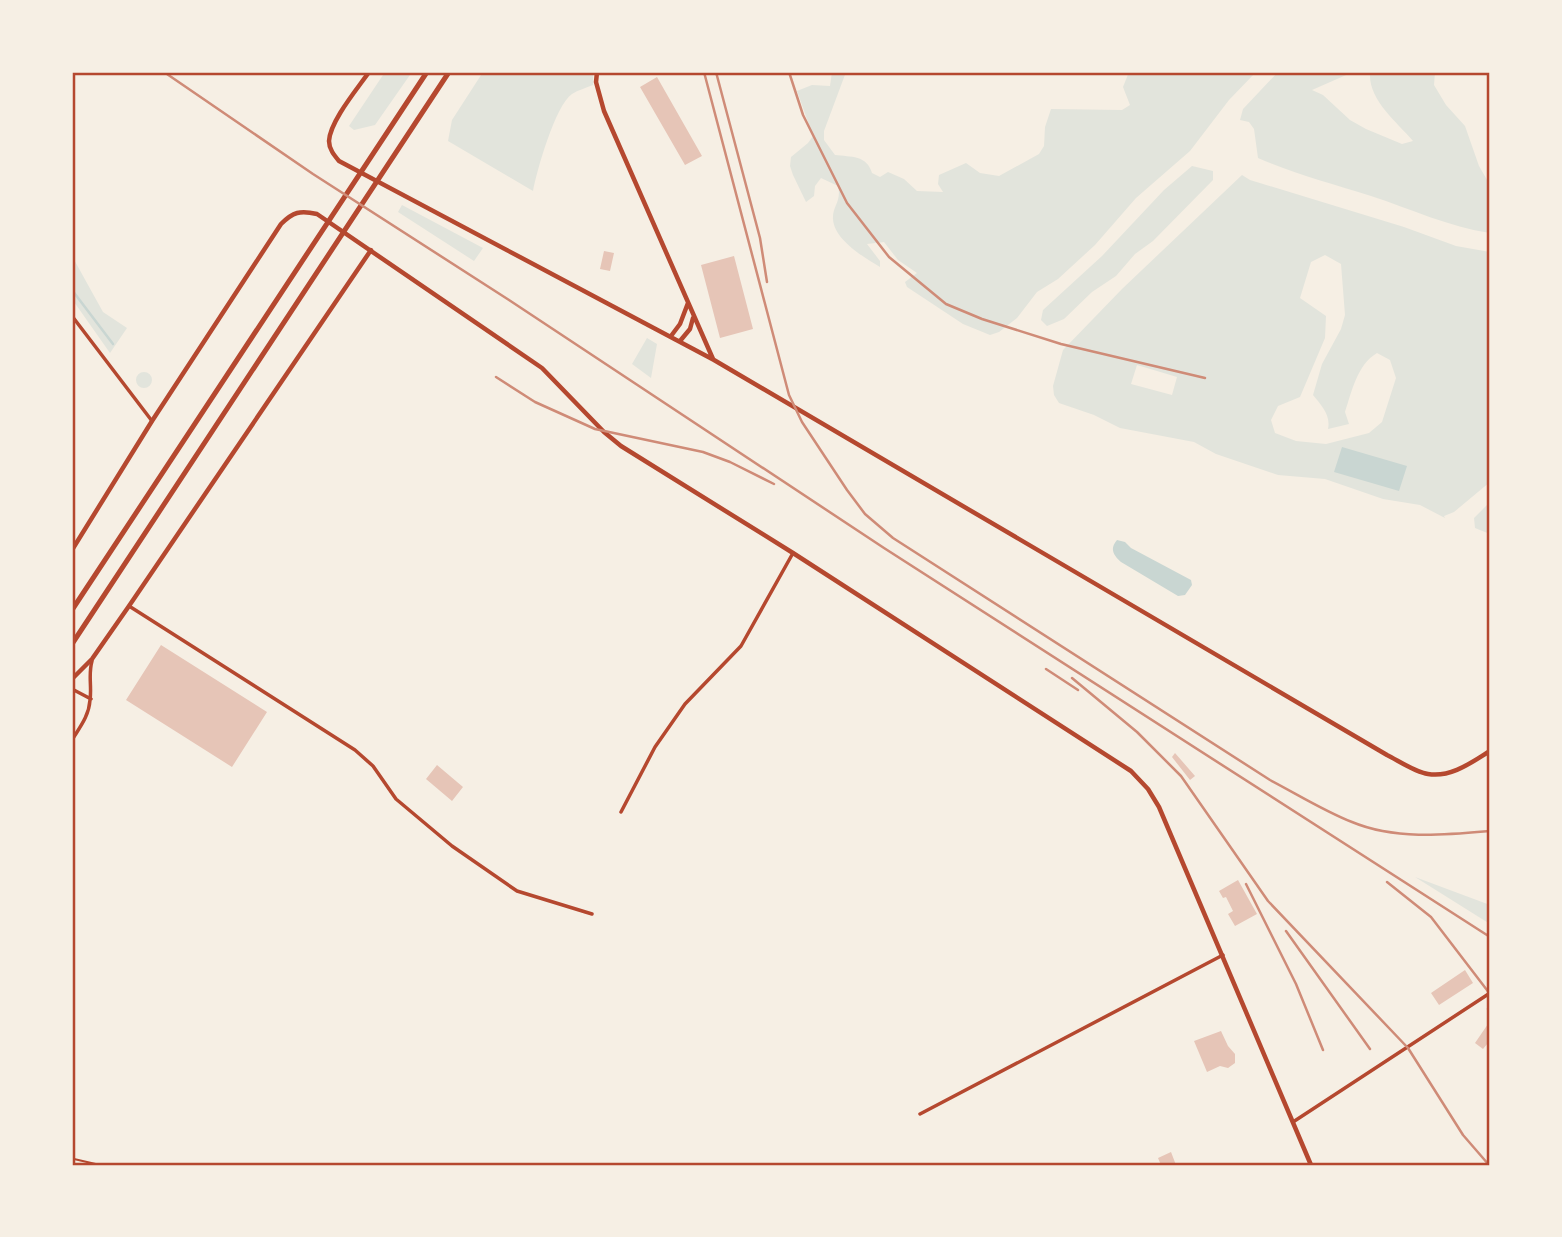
<svg xmlns="http://www.w3.org/2000/svg" width="1562" height="1237" font-family="Commissioner,sans-serif">
<style>
.green{fill:#e2e4dc;fill-rule:evenodd}
.water{fill:#c9d6d2}
.lines{fill:none;stroke-linecap:round;stroke-linejoin:round}
.stream{stroke:#c9d6d2;stroke-width:2.5}
.building{fill:#e6c5b7}
.service{stroke:#b5482f;stroke-width:2}
.minor{stroke:#b5482f;stroke-width:3.5}
.tertiary{stroke:#b5482f;stroke-width:4.5}
.trunk{stroke:#b5482f;stroke-width:5}
.rail{stroke:#cf8b77;stroke-width:2.5}
.neatline{fill:none;stroke:#b5482f;stroke-width:2.5}
</style>
<rect width="100%" height="100%" fill="#f6efe4"/>
<path class="green" d="M385,72H412L375,125L354,130L349,126Z
M483,72H593V85C586,88 578,90 572,94C555,106 537,170 533,191L448,141L452,120Z
M832,72H846L824,131V140L835,155C851,157 867,155 872,173L880,177L888,172L904,179L917,191L943,192L938,184L939,175L966,163L980,173L999,176L1039,154L1044,146L1045,127L1051,109L1122,110L1130,105L1123,87L1129,72H1256L1229,100L1190,151L1136,198L1095,245L1058,279L1037,292L1017,318L999,332L990,335L963,324L907,287L905,282L917,273L898,260L884,242L867,244L880,261V267C865,258 834,240 833,219C832,207 842,201 838,186L821,178L815,186L814,196L806,202L793,175L790,166L791,157L808,143L813,136L797,91L812,85L830,86Z
M1278,72H1353L1312,90L1323,95L1350,120L1366,129L1402,144L1413,141C1396,121 1368,100 1370,72H1435L1434,85L1446,105L1465,126L1479,166L1490,185V233C1449,227 1411,209 1371,196C1333,184 1295,174 1258,158L1254,129L1249,122L1240,120L1243,109Z
M1192,166L1213,171V180L1153,241L1135,254L1116,276L1092,292L1064,319L1047,326L1041,320L1043,310L1102,256L1164,190Z
M1242,175L1250,180L1404,227L1456,246L1490,252V482L1454,512L1444,516L1445,518L1420,505L1383,499L1325,479L1278,475L1216,454L1194,442L1120,428L1094,415L1059,403L1054,395L1053,386L1063,350L1122,289ZM1325,255L1341,264L1345,315L1341,329L1322,364L1313,395C1321,405 1331,415 1328,429L1349,424L1345,412C1352,391 1357,365 1377,353L1390,360L1396,378L1382,422L1369,433L1326,444L1296,441L1275,433L1271,420L1278,406L1300,397L1325,338L1326,316L1300,298L1311,262ZM1137,365L1177,377L1172,395L1131,384Z
M402,205L483,248L474,261L398,212Z
M72,256L103,312L127,328L110,353L72,299Z
M647,338L657,344L651,378L632,364Z
M136 380a8 8 0 1 1 16 0a8 8 0 1 1-16 0Z
M1490,502V534L1475,528L1474,518Z
M1415,877L1490,905V924Z"/>
<path class="water" d="M1342,447L1407,466L1399,491L1334,472Z
M1117,540L1125,542L1131,548L1191,580L1192,585L1185,595L1178,596L1121,562C1114,556 1109,549 1117,540Z"/>
<g class="lines">
<path class="stream" d="M72,290L113,344"/>
</g>
<path class="building" d="M657,77L702,156L685,165L640,87Z
M604,251L614,253L610,271L600,269Z
M734,256L753,329L720,338L701,265Z
M161,645L267,712L232,767L126,700Z
M1175,753L1195,776L1190,780L1172,757Z
M437,765L463,787L452,801L426,779Z
M1238,880L1257,914L1235,926L1228,914L1233,911L1226,897L1223,898L1219,891Z
M1465,970L1473,983L1439,1005L1431,993Z
M1488,1024L1490,1025V1044L1488,1043L1483,1049L1475,1043Z
M1221,1031L1228,1046L1235,1054V1063L1228,1068L1220,1066L1207,1072L1194,1041Z
M1171,1152L1176,1165H1161L1158,1158Z"/>
<g class="lines">
<path class="service" d="M74,1159L100,1165"/>
<path class="minor" d="M72,316L152,421
M129,606L355,750L373,766L396,799L452,846L517,891L592,914
M72,689L91,699
M72,740C80,727 89,716 90,700C92,686 88,675 92,661
M621,812L655,747L685,704L741,646L793,553
M920,1114L1223,955
M1293,1122L1490,993"/>
<path class="tertiary" d="M369,72C358,88 330,121 329,141C329,149 334,155 339,161L714,360L1387,755C1399,761 1415,772 1428,774C1451,778 1472,762 1490,751
M597,72L596,82L604,111L713,359
M671,336L680,324L688,303
M680,341L690,329L693,318
M72,550L152,421L281,224C293,212 300,210 317,214L542,368L604,432L621,446L793,553L1131,771L1148,789L1159,807L1311,1165
M72,679L92,659L129,606L371,250"/>
<path class="trunk" d="M72,610L427,72
M72,644L449,72"/>
<path class="rail" d="M164,72L313,174L509,300L884,548L1490,937
M704,72L789,395L802,422L847,490L865,514L893,538L1270,780C1297,794 1324,811 1352,822C1395,840 1445,835 1490,831
M716,72L760,238L767,282
M789,72L803,115L847,203L889,257L946,304L982,319L1061,344L1205,378
M496,377L535,402L595,429L703,452L730,462L774,484
M1046,669L1078,690
M1072,678L1137,732L1181,776L1268,901L1408,1048L1463,1135L1489,1165
M1387,882L1431,917L1490,994
M1246,884L1296,984L1323,1050
M1286,931L1370,1049
M1488,1009L1490,1010"/>
</g>
<rect width="1562" height="1237" fill="none" stroke="#f6efe4" stroke-width="147"/>
<rect x="74" y="74" width="1414" height="1090" class="neatline"/>
</svg>
